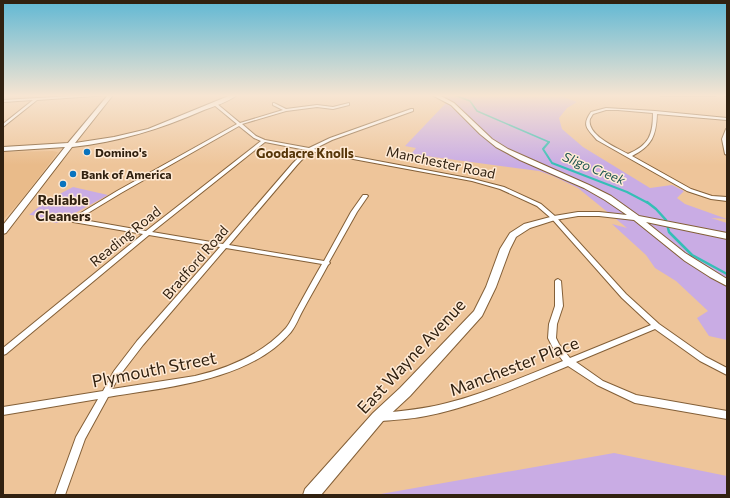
<svg xmlns="http://www.w3.org/2000/svg" width="730" height="498" font-family="Commissioner,sans-serif">
<style>
.built{fill:#e9bb8a}
.green{fill:#c9ace4}
.lines{fill:none;stroke-linecap:round;stroke-linejoin:round}
.stream-far2{stroke:#35bfb6;stroke-width:1.5}
.stream-far1{stroke:#35bfb6;stroke-width:2}
.stream{stroke:#35bfb6;stroke-width:2.5}
.street-casing{stroke:#835f37;stroke-width:2}
.secondary-casing{stroke:#835f37;stroke-width:2}
.street{fill:#fff;fill-rule:evenodd}
.secondary{fill:#fff;fill-rule:evenodd}
.poi-dot{fill:#0973be;stroke:#ffead5;stroke-width:1.5}
.labels{text-anchor:middle;dominant-baseline:central;stroke-width:3;stroke-linejoin:round;paint-order:stroke}
.far-poi-label{font-size:12px;font-weight:bold;fill:#312110;stroke:#ffead5;text-anchor:start}
.far-neighbourhood-label{font-size:13px;font-weight:bold;fill:#563508;stroke:#ffead5}
.far-water-label{font-size:13px;font-style:italic;fill:#205753;stroke:#ffead5}
.street-label{font-size:14px;fill:#312110;stroke:#ffead5}
.poi-label{font-size:14px;font-weight:bold;fill:#312110;stroke:#ffead5}
.near-street-label{font-size:17px;fill:#312110;stroke:#ffead5}
</style>
<rect width="100%" height="100%" fill="#eec59a"/>
<path class="built" d="M53,151L58,152L22,199L3,220V152Z"/>
<path class="green" d="M438,95H564V97L577,102L567,108L559,118L562,129L583,147L650,188L672,185L684,191L677,198L685,204L727,219L711,218L727,223V340L709,336L697,318L708,311L676,281L655,268L646,255L612,224L627,228L578,188L553,176L539,171L411,154L416,148L405,146L446,103L449,104L454,108L455,107Z
M73,187L108,195L57,223C49,222 35,214 29,215L46,201Z
M614,453L727,476V495H375Z"/>
<g class="lines">
<path class="stream-far2" d="M454,95L470,101L477,111L549,142L548,143"/>
<path class="stream-far1" d="M549,142L543,149L552,163L627,192L648,203"/>
<path class="stream" d="M647,202L656,209L666,220L669,232L692,255L727,274"/>
<g class="street-casing">
<path id="street" d="M88,95H109L37,100L3,127V124L33,100L3,102V100Z
M724,95H727V96H725Z
M214,103H216L240,123L283,110L273,105V103H274L286,109L317,105L333,107L349,103V105L333,109L317,107L286,111L242,124L256,136L265,140L309,148L330,138L411,109H413V111L332,140L314,149L473,179L504,187L541,204L556,217L626,294L659,324L706,357L727,368V375L700,361L655,329L576,362L603,381L636,395L727,411V419L635,403L597,385L568,366C522,385 476,406 426,416C411,419 395,420 380,421L377,420L375,417L377,414L380,413C403,411 425,409 447,403C487,393 525,376 563,361L553,348L548,338L549,324L555,306V281L556,280L558,279L561,281L563,306L557,324L556,338L559,344L570,358L651,325L622,298L552,219L537,206L500,189L472,181L310,151L297,165L229,245L324,261L351,212L363,195H367L368,196L357,212L329,262L330,263L328,265C320,280 311,295 303,310C299,317 296,326 291,332C250,381 167,387 108,397L85,439L65,495H55L76,437L98,399L3,415V407L103,391L114,371L137,341L220,247L149,235L6,354L3,355V348L143,234L73,222L70,220L71,219L117,191L237,124L214,105ZM239,126L254,138L261,141L146,231L78,219L121,193ZM265,142L306,150L293,163L223,244L152,232ZM226,248L322,264C314,278 306,292 298,307C294,313 291,322 286,328C263,354 228,368 195,376L112,389L120,375L143,345Z
M606,108L655,111L727,118V120L657,114C656,136 652,146 632,156L691,189L712,196L727,197V201L711,199L687,191L597,140C588,129 581,126 591,112ZM606,110H618L653,113C653,135 649,145 628,154C617,148 586,135 590,119C590,119 593,114 593,114Z
M726,129H727L726,139L727,155L725,154L722,139Z"/>
</g>
<g class="secondary-casing">
<path id="secondary" d="M108,95H113L75,143L114,137L148,129L231,95H237C228,102 215,106 204,110C161,129 119,142 72,147L6,233L3,234V225L65,147L3,151V147L68,143Z
M432,95H439L454,103L492,139L508,149L589,185L611,196L639,216L727,233V239L646,222L685,253L727,279V286L710,277L685,261L634,220L599,216H578L555,220L530,228L516,237L510,249L496,287L482,316L410,396L383,421L321,495H303L305,489L373,413L400,388L474,311L486,287L500,249L510,233L524,224L554,216L578,212H599L627,215L605,200L584,188L520,160L496,147L480,134L451,105Z
M659,95H717L715,96H661Z"/>
</g>
<use href="#street" class="street"/>
<use href="#secondary" class="secondary"/>
</g>
<linearGradient id="sky" x2="0" y2="1"><stop stop-color="#60b8d4"/><stop offset="0.58" stop-color="#f7e5d2"/><stop offset="1" stop-color="#f7e5d2" stop-opacity="0"/></linearGradient>
<rect width="730" height="165" fill="url(#sky)"/>
<g class="poi-dot">
<circle cx="87" cy="152" r="4"/>
<circle cx="73" cy="174" r="4"/>
<circle cx="63" cy="184" r="4"/>
</g>
<g class="labels">
<g class="far-poi-label">
<text x="95" y="152">Domino's</text>
<text x="81" y="174">Bank of America</text>
</g>
<g class="far-neighbourhood-label">
<text x="305" y="153">Goodacre Knolls</text>
</g>
<g class="far-water-label">
<text transform="translate(594 168) rotate(22)">Sligo Creek</text>
</g>
<g class="street-label">
<text transform="translate(441 162) rotate(12)">Manchester Road</text>
<text transform="translate(125 236) rotate(-39)">Reading Road</text>
<text transform="translate(195 262) rotate(-49)">Bradford Road</text>
</g>
<g class="poi-label">
<text x="63" y="199">Reliable<tspan x="63" dy="16">Cleaners</tspan></text>
</g>
<g class="near-street-label">
<text transform="translate(411 356) rotate(-47)">East Wayne Avenue</text>
<text transform="translate(514 366) rotate(-21)">Manchester Place</text>
<text transform="translate(154 369) rotate(-11)">Plymouth Street</text>
</g>
</g>
<rect width="730" height="498" fill="none" stroke="#312110" stroke-width="8"/>
</svg>
